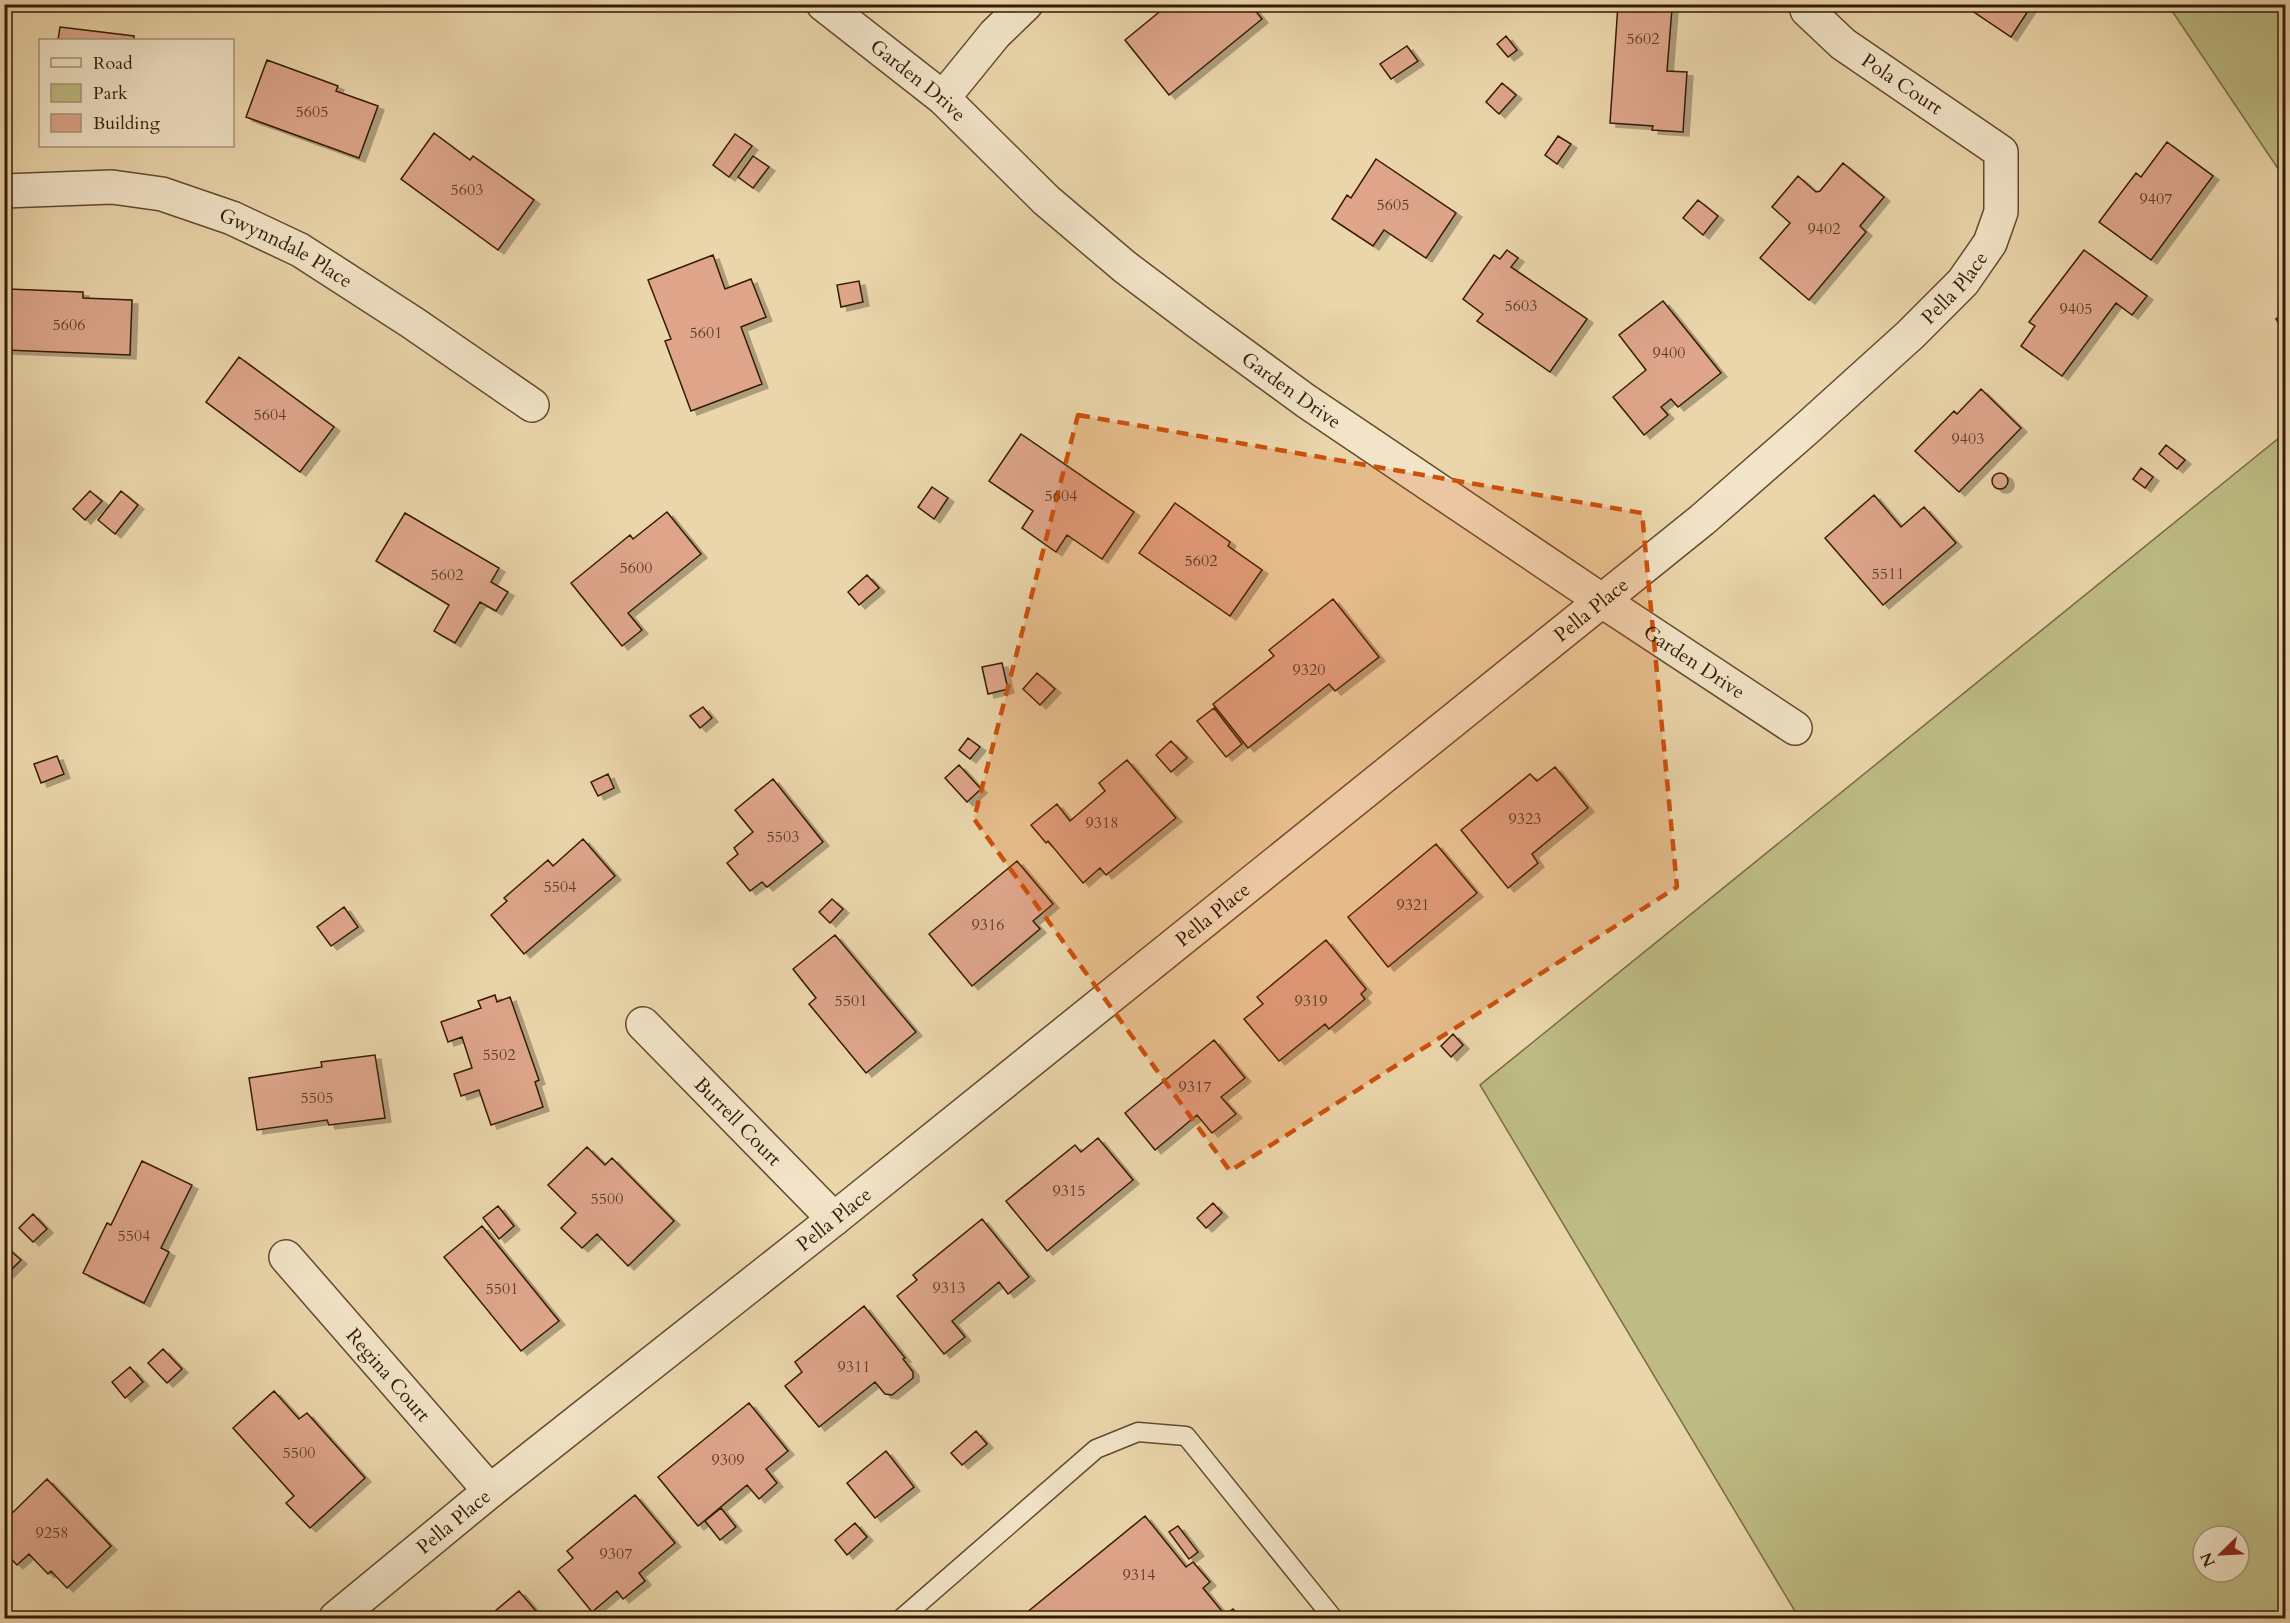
<svg xmlns="http://www.w3.org/2000/svg" width="2290" height="1623" font-family="Cardo,serif">
<style>
.green{fill:#bebc84;stroke:#7a6c44;stroke-width:1.5;fill-rule:evenodd}
.building{fill:#dea58b;stroke:#351b04;stroke-width:1.5;filter:url(#shadow)}
.lines{fill:none;stroke-linecap:round;stroke-linejoin:round}
.lane-casing{stroke:#624a2e;stroke-width:21}
.street-casing{stroke:#624a2e;stroke-width:36}
.lane{stroke:#f2e4c8;stroke-width:18}
.street{stroke:#f2e4c8;stroke-width:33}
.marked{fill:#cd500b;fill-opacity:0.2;stroke:#cd500b;stroke-width:4.5;stroke-dasharray:12 8;stroke-linejoin:round}
.labels{text-anchor:middle;dominant-baseline:central;stroke-width:4.5;stroke-linejoin:round;paint-order:stroke}
.number-label{font-size:16px;fill:#5f3e26}
.street-label{font-size:20px;fill:#351b04;stroke:#f2e4c8}
</style>
<defs>
<filter id="shadow"><feDropShadow dx="6" dy="4" stdDeviation="0" flood-color="#0004"/></filter>
</defs>
<rect width="100%" height="100%" fill="#ebd6ab"/>
<filter id="stains"><feTurbulence type="fractalNoise" baseFrequency=".00333" numOctaves="4"/><feColorMatrix values="0 0 0 0 .2 0 0 0 0 .09 0 0 0 0 .02 0 0 0 .5 -.17"/></filter>
<radialGradient id="worn" r=".72"><stop offset=".6" stop-color="#630" stop-opacity="0"/><stop offset="1" stop-color="#630" stop-opacity=".3"/></radialGradient>
<path class="green" d="M2168,5H2285V179Z
M2285,433V1618H1799L1480,1085ZM2203,1536H2239V1572H2203Z"/>
<path class="building" d="M1169,4H1250L1262,19L1169,95L1125,40Z
M1618,4L1672,8L1667,71L1687,72L1683,132L1652,130L1653,126L1610,123Z
M1962,4H2032V5L2011,37Z
M60,27L134,36V40H58Z
M1506,36L1517,50L1508,57L1497,44Z
M1407,46L1418,61L1391,79L1380,64Z
M267,60L338,86L336,91L378,106L359,158L246,117Z
M1502,83L1516,95L1499,114L1486,102Z
M434,133L470,160L473,156L534,200L498,250L401,179Z
M735,134L752,146L729,177L713,165Z
M1558,136L1571,144L1557,164L1545,155Z
M2167,142L2213,176L2151,260L2099,222L2136,173L2141,177Z
M753,156L769,167L753,188L738,177Z
M1376,159L1456,213L1426,258L1384,230L1373,246L1332,219L1347,195L1351,198Z
M1843,163L1884,197L1860,226L1866,232L1809,300L1760,258L1790,223L1772,207L1798,176L1816,192L1820,191Z
M1698,200L1718,216L1703,235L1683,218Z
M1507,250L1518,258L1511,267L1587,319L1550,372L1477,321L1483,314L1463,299L1494,255L1500,259Z
M2084,250L2147,296L2132,315L2116,303L2062,376L2021,346L2035,326L2029,322Z
M713,255L725,289L751,279L766,317L741,327L762,384L691,411L665,341L671,339L648,280Z
M859,281L863,302L841,307L837,285Z
M8,289L83,292V298L132,300L130,355L6,350Z
M1663,301L1721,373L1678,407L1671,399L1661,407L1668,415L1644,435L1613,397L1646,370L1619,335Z
M2286,312V330L2284,331L2276,319Z
M239,357L334,427L300,472L206,402Z
M1981,389L2021,428L1959,492L1915,451L1954,411L1957,414Z
M1021,434L1134,512L1102,559L1067,535L1056,552L1022,528L1033,511L989,481Z
M2166,445L2185,460L2177,469L2159,454Z
M2141,468L2153,477L2145,488L2133,479Z
M1992 481a8 8 0 1 1 16 0a8 8 0 1 1-16 0Z
M932,487L948,498L934,519L918,507Z
M90,491L102,501L85,520L73,509Z
M121,491L138,505L115,534L98,520Z
M1874,495L1901,527L1924,507L1956,543L1883,605L1825,538Z
M1175,503L1230,542L1228,546L1262,570L1230,616L1139,553Z
M667,512L701,554L628,613L642,630L622,646L571,583L630,535L633,539Z
M405,513L499,568L491,582L508,592L496,611L480,602L455,643L434,631L449,605L376,561Z
M867,575L879,588L859,605L848,592Z
M1333,599L1379,657L1335,691L1329,684L1248,748L1213,704L1274,656L1269,650Z
M1002,663L1008,689L988,694L982,667Z
M1037,673L1055,689L1040,705L1023,689Z
M703,707L712,718L700,728L690,716Z
M1214,708L1242,744L1226,757L1197,721Z
M968,738L980,747L970,759L959,750Z
M1171,741L1187,758L1171,772L1156,755Z
M57,756L64,774L41,783L34,764Z
M1127,760L1176,818L1106,875L1100,868L1083,883L1048,841L1046,843L1031,825L1057,804L1070,821L1105,791L1099,783Z
M959,765L981,789L967,802L945,778Z
M1555,767L1588,808L1532,854L1538,863L1508,888L1461,830L1530,774L1537,781Z
M608,774L614,788L598,796L591,782Z
M773,779L823,842L767,887L762,882L750,891L727,863L738,854L734,848L753,832L735,810Z
M583,839L615,876L524,954L491,915L507,901L504,898L548,860L553,866Z
M1436,844L1477,893L1388,967L1348,917Z
M1017,861L1053,904L1033,921L1040,929L972,986L929,934Z
M832,899L843,909L830,923L819,912Z
M344,907L358,927L331,946L317,927Z
M835,935L916,1032L866,1073L809,1004L816,998L793,969Z
M1326,940L1366,989L1361,994L1365,999L1329,1029L1325,1024L1279,1061L1244,1019L1263,1004L1257,997Z
M495,995L497,1002L510,997L539,1080L535,1082L543,1107L491,1125L479,1090L461,1096L454,1074L472,1068L462,1037L448,1042L441,1022L481,1008L478,1001Z
M1453,1034L1463,1045L1451,1057L1441,1046Z
M1214,1040L1245,1078L1221,1097L1236,1114L1212,1133L1197,1115L1155,1150L1125,1113Z
M375,1055L385,1118L329,1125L327,1120L257,1130L249,1078L322,1067L321,1062Z
M1098,1138L1133,1180L1047,1251L1006,1201L1075,1145L1081,1152Z
M587,1147L605,1165L612,1158L674,1221L628,1266L597,1234L582,1248L561,1228L576,1213L548,1185Z
M142,1161L192,1185L161,1248L169,1252L144,1303L83,1273L107,1223L111,1225Z
M1213,1203L1222,1213L1206,1228L1197,1218Z
M498,1206L514,1226L499,1239L483,1218Z
M33,1214L47,1229L33,1242L19,1228Z
M982,1219L1029,1277L1008,1294L999,1282L952,1321L965,1337L944,1354L897,1296L917,1280L913,1275Z
M482,1226L559,1321L521,1351L444,1257Z
M4,1245L21,1260L4,1277Z
M864,1306L905,1358L903,1359L913,1372V1378L892,1395L885,1394L875,1382L819,1427L785,1386L802,1372L795,1362Z
M163,1349L182,1369L167,1383L148,1363Z
M130,1367L143,1382L125,1398L112,1382Z
M274,1391L299,1419L307,1413L365,1478L310,1528L286,1503L294,1496L233,1428Z
M749,1403L788,1451L766,1469L777,1483L759,1499L747,1485L698,1526L658,1477Z
M976,1431L987,1444L962,1465L951,1453Z
M886,1451L914,1487L875,1518L847,1483Z
M47,1479L111,1546L67,1588L51,1571L48,1574L29,1554L17,1565L4,1552V1521Z
M635,1495L675,1543L639,1573L645,1581L623,1599L617,1591L592,1612L558,1570L573,1558L567,1551Z
M721,1508L736,1527L720,1540L705,1521Z
M1145,1516L1186,1567L1193,1562L1210,1582L1203,1588L1225,1615L1233,1609L1241,1618H1020Z
M855,1523L867,1537L847,1555L835,1540Z
M1178,1526L1198,1552L1189,1559L1169,1532Z
M519,1591L542,1618H487Z"/>
<g class="lines">
<g class="lane-casing">
<path id="lane" d="M902,1618L1096,1449L1138,1432L1186,1436L1333,1618"/>
</g>
<g class="street-casing">
<g id="street">
<path id="s1" d="M823,4L943,98L1046,200L1125,267L1198,322L1306,401L1601,600L1795,728"/>
<path d="M943,98L995,34L1026,4"/>
<path id="s2" d="M4,191L112,187L162,194L232,218L300,250L413,323L532,405"/>
<path id="s3" d="M643,1024L834,1219"/>
<path id="s4" d="M286,1257L490,1491"/>
<path id="s5" d="M336,1618L490,1491L834,1219L1702,520L1805,430L1910,335L1963,282L1990,243L2001,212V152L1843,44L1807,10"/>
</g>
</g>
<use href="#lane" class="lane"/>
<use href="#street" class="street"/>
</g>
<path class="marked" d="M1078,415L1642,513L1677,887L1230,1171L974,819Z"/>
<g class="labels">
<g class="number-label">
<text x="1643" y="39">5602</text>
<text x="312" y="112">5605</text>
<text x="467" y="190">5603</text>
<text x="2156" y="199">9407</text>
<text x="1393" y="205">5605</text>
<text x="1824" y="229">9402</text>
<text x="1521" y="306">5603</text>
<text x="2076" y="309">9405</text>
<text x="69" y="325">5606</text>
<text x="706" y="333">5601</text>
<text x="1669" y="353">9400</text>
<text x="270" y="415">5604</text>
<text x="1968" y="439">9403</text>
<text x="1061" y="496">5604</text>
<text x="1201" y="561">5602</text>
<text x="636" y="568">5600</text>
<text x="1888" y="574">5511</text>
<text x="447" y="575">5602</text>
<text x="1309" y="670">9320</text>
<text x="1525" y="819">9323</text>
<text x="1102" y="823">9318</text>
<text x="783" y="837">5503</text>
<text x="560" y="887">5504</text>
<text x="1413" y="905">9321</text>
<text x="988" y="925">9316</text>
<text x="851" y="1001">5501</text>
<text x="1311" y="1001">9319</text>
<text x="499" y="1055">5502</text>
<text x="1195" y="1087">9317</text>
<text x="317" y="1098">5505</text>
<text x="1069" y="1191">9315</text>
<text x="607" y="1199">5500</text>
<text x="134" y="1236">5504</text>
<text x="949" y="1288">9313</text>
<text x="502" y="1289">5501</text>
<text x="854" y="1367">9311</text>
<text x="299" y="1453">5500</text>
<text x="728" y="1460">9309</text>
<text x="52" y="1533">9258</text>
<text x="616" y="1554">9307</text>
<text x="1139" y="1575">9314</text>
</g>
<g class="street-label">
<text stroke="none"><textPath href="#s1" startOffset="122">Garden Drive</textPath></text>
<text transform="translate(1902 84) rotate(34)">Pola Court</text>
<text stroke="none"><textPath href="#s2" startOffset="294">Gwynndale Place</textPath></text>
<text stroke="none"><textPath href="#s5" startOffset="2096">Pella Place</textPath></text>
<text stroke="none"><textPath href="#s1" startOffset="608">Garden Drive</textPath></text>
<text stroke="none"><textPath href="#s5" startOffset="1610">Pella Place</textPath></text>
<text stroke="none"><textPath href="#s1" startOffset="1094">Garden Drive</textPath></text>
<text stroke="none"><textPath href="#s5" startOffset="1124">Pella Place</textPath></text>
<text stroke="none"><textPath href="#s3" startOffset="136">Burrell Court</textPath></text>
<text stroke="none"><textPath href="#s5" startOffset="638">Pella Place</textPath></text>
<text stroke="none"><textPath href="#s4" startOffset="156">Regina Court</textPath></text>
<text stroke="none"><textPath href="#s5" startOffset="152">Pella Place</textPath></text>
</g>
</g>
<rect width="2290" height="1623" fill="none" stroke="#ebd6ab" stroke-width="24"/>
<rect x="6" y="6" width="2278" height="1611" fill="none" stroke="#351b04" stroke-width="3"/>
<rect x="12" y="12" width="2266" height="1599" fill="none" stroke="#351b04" stroke-width="1.5"/>
<rect x="39" y="39" width="195" height="108" fill="#f2e4c8" stroke="#a6947a" stroke-width="1.5"/>
<rect x="51" y="58" width="30" height="9" fill="#f2e4c8" stroke="#a6947a" stroke-width="1.5"/>
<text x="93" y="69" font-size="18" fill="#351b04">Road</text>
<rect x="51" y="84" width="30" height="18" fill="#bebc84" stroke="#a6947a" stroke-width="1.5"/>
<text x="93" y="99" font-size="18" fill="#351b04">Park</text>
<rect x="51" y="114" width="30" height="18" fill="#dea58b" stroke="#a6947a" stroke-width="1.5"/>
<text x="93" y="129" font-size="18" fill="#351b04">Building</text>
<g transform="translate(2221 1554) rotate(246)"><circle r="28" fill="#f2e4c8" stroke="#a6947a" stroke-width="1.5"/>
<path d="M0-4.5L10 22L0 15L-10 22Z" fill="#8f2418"/>
<text y="-9" font-size="16" font-weight="bold" text-anchor="middle" fill="#351b04">N</text>
</g>
<rect width="100%" height="100%" filter="url(#stains)"/>
<rect width="100%" height="100%" fill="url(#worn)"/>
</svg>
